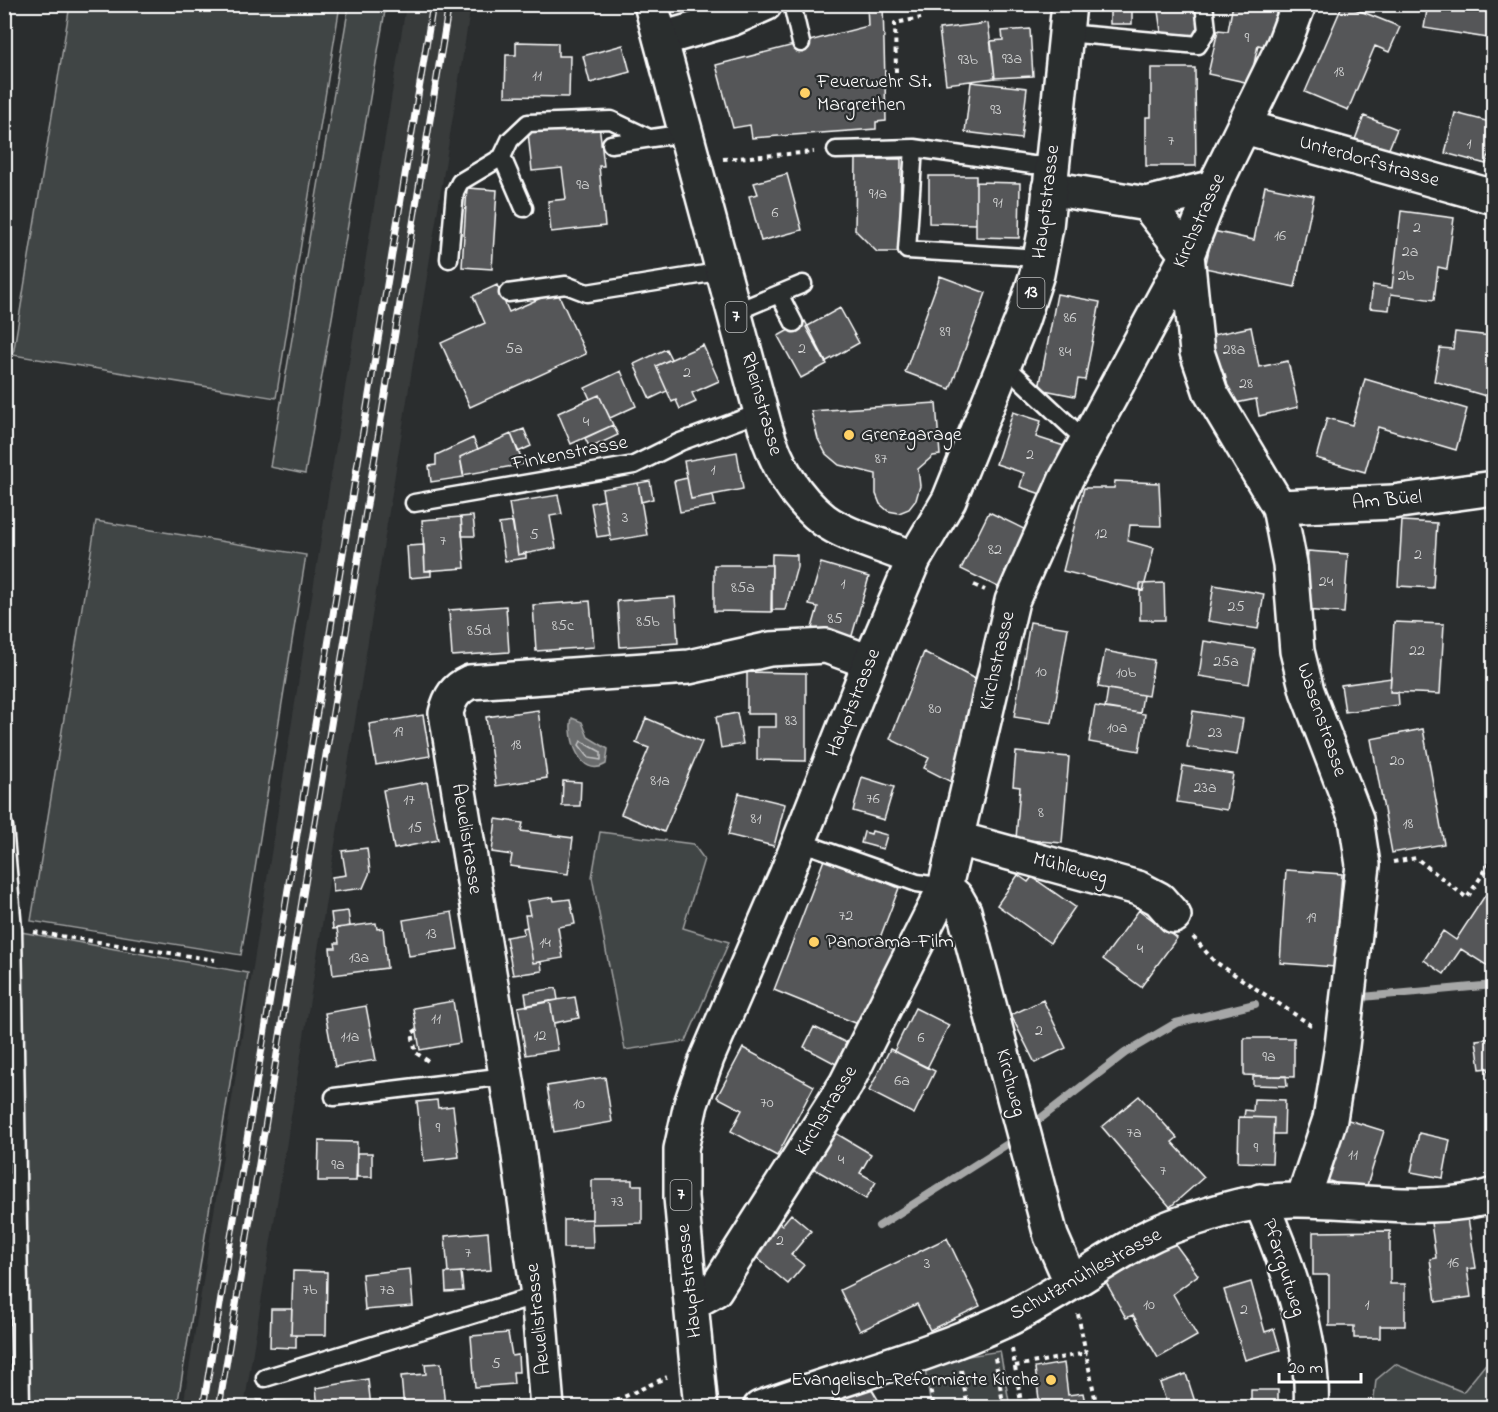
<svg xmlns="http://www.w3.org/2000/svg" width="1498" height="1412" font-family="'Indie Flower',sans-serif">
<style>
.built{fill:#373a3b}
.green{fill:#414445;stroke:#a0a2a2;stroke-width:1.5}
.water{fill:#6a6c6d;stroke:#a6a7a7;stroke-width:1.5}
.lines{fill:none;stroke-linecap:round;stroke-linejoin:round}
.shore{stroke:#c3c4c5;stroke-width:1.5}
.stream{stroke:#a6a7a7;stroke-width:8}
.building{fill:#555758;stroke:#fff;stroke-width:1.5}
.lane-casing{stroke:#fff;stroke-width:21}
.street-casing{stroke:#fff;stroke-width:38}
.primary-casing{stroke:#fff;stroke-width:38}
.path{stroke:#fff;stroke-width:4;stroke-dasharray:4.5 4.5;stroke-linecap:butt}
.lane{stroke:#2a2d2e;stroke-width:16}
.street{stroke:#2a2d2e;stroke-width:33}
.primary{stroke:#2a2d2e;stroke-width:33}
.rail-casing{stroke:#fff;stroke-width:7}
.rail{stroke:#2a2d2e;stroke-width:4.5;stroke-dasharray:14;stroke-linecap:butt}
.poi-dot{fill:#ffd166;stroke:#2a2d2e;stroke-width:2}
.labels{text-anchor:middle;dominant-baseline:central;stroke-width:4.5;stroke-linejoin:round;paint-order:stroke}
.number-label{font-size:16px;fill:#d4d5d5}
.shield{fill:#2a2d2e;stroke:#bfc0c0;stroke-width:1.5}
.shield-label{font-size:18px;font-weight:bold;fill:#fff}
.poi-label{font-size:20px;fill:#fff;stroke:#2a2d2e;text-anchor:start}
.street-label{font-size:20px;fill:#fff;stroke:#2a2d2e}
</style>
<rect width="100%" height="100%" fill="#2a2d2e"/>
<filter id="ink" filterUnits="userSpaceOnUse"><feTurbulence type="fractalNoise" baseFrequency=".0167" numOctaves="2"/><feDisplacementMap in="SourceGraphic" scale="12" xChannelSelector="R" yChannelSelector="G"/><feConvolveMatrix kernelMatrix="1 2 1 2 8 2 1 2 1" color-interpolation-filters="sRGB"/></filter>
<g filter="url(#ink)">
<path class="built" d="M406,5H471L244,1407H183Z"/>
<path class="green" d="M70,5H340L276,398L13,355Z
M349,5H386L305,474L270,467Z
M96,521L306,555L241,955L31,921Z
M600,832L693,844L704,859L683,928L729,942L686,1041L625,1050L592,877Z
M21,932L248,973L177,1407H30Z
M1000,1351L1010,1407H931L924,1363Z
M1493,1355V1407H1373L1376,1380L1395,1364L1463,1392Z"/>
<path class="water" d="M572,718L582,722L588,737L608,749L606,764C580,780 567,736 572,718Z"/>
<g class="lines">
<path class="shore" d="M581,741L601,752V760L589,758L579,745Z"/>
<path class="stream" d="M1362,997L1494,985
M1032,1125L1125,1053L1176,1023L1255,1004
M879,1226L1009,1143"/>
</g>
<path class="building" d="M867,4H883L886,121L876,122V129L752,138L750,125L733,128L716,65L868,26Z
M993,4H1035V9L993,7Z
M1110,4H1132V24H1110Z
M1157,4H1194L1199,34L1162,39Z
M1233,4H1255L1284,11L1276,49L1258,45L1250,83L1208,74L1218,30L1228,31Z
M1343,4L1400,27L1389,52L1375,46L1348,110L1305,92Z
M1428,4H1494V39L1424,28Z
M988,23L995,78L946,84L939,29Z
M1030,29L1033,76L995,78L991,41L1003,40L1002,31Z
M516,42L558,43V56H570L569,97L505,96L506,55H516Z
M623,45L630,72L590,83L583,56Z
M1151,68H1195L1196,166H1146V117H1151Z
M971,82L1027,88L1021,139L965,132Z
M1455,113L1494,123V136L1486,164L1445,153Z
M1364,116L1397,129L1386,156L1354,142Z
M599,124L604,166H599L605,226L551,232L548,201L566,199L562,168L532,171L528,132Z
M856,159H901L900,252H877L855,230Z
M787,174L802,230L761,241L749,196L758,194L754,183Z
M929,176H976V224L929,223Z
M976,182L1020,183L1019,238L976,237Z
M1265,186L1314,196L1295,287L1205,268L1213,231L1254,240Z
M467,188L497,190L492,269L462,267Z
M1401,211L1454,218L1447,269L1438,267L1434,300L1391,294L1389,310L1370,308L1373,285L1392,288Z
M940,276L986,293L950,389L905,372Z
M497,285L509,312L557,291L586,354L470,407L441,343L485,323L473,296Z
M1057,294L1100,302L1085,380L1078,379L1075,396L1039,389Z
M840,308L859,343L825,362L806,327Z
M805,321L827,364L801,378L778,336Z
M1251,327L1259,367L1288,361L1298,407L1259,416L1256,399L1231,404L1225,374L1216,376L1208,336Z
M1455,332L1491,336L1486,396L1434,381L1440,348L1453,349Z
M703,345L719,381L692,393L696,402L680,409L676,400L672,402L656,366Z
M666,349L671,359L656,366L667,391L650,399L634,364Z
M621,371L636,406L610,418L599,395L590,399L585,388Z
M1365,379L1467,409L1456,450L1378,427L1365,472L1316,458L1327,418L1352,425Z
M599,395L613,425L571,444L558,413Z
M936,403L940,455L933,456L918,469L920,486L916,500L909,509L899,513L888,511L880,504L876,494V474L839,465L826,454L818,439L811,411Z
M1013,412L1041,421L1036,437L1064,446L1047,496L1020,487L1024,473L996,464Z
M613,425L618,435L590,448L585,438Z
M524,429L531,446L518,452L511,434Z
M511,434L524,464L463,475L460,457Z
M473,438L478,449L460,457L464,477L431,482L429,466L436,465V455Z
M737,452L743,489L691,499L684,461Z
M687,478L691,499L713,495L715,506L680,512L674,481Z
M650,481L653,499L641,502L638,483Z
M1115,481L1159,483L1161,526L1130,525L1128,541L1154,548L1143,591L1063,571L1084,488H1114Z
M638,483L647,535L611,541L602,489Z
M558,495L562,514L550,516L556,548L518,555L509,503Z
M604,500L610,535L597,537L591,503Z
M989,512L1028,531L1000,588L961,569Z
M473,516L475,536H462L461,517Z
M461,517L465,568L425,571L422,520Z
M1402,521L1437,523L1433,588L1398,586Z
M513,522L518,555L526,553V558L505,561L499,524Z
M424,545L425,571L431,570V576L409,578L407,546Z
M1308,551L1348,554L1344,613L1304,610Z
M772,554L797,555V567L785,610H771Z
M821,563L869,577L851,639L812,628L818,607L809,605Z
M714,565H772V612L714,611Z
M1164,583L1165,620H1140V584Z
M1214,585L1264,594L1258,629L1208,621Z
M675,597L678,643L620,647L617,601Z
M590,601L594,647L536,651L533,605Z
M506,606L509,652L452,656L449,610Z
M1030,622L1068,628L1052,723L1014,717Z
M1394,622L1444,624L1440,694L1390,692Z
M1204,641L1255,649L1249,684L1199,676Z
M1105,651L1154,660L1148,696L1098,687Z
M924,652L975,679L953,783L924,768L929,758L890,739Z
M747,672L806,673V761L757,760V727H776V714H747Z
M1391,678L1390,692H1398L1399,705L1345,712L1341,685Z
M1108,689L1143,695L1140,713L1105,708Z
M1095,706L1145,714L1139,751L1089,742Z
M538,710L547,778L496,786L486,717Z
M1193,711L1243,719L1237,755L1187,747Z
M737,713L743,744L721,748L716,717Z
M423,715L430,756L376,765L369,724Z
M646,718L702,742L664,832L621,814L649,748L636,743Z
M1423,729L1444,844L1392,853L1371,739Z
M1016,752L1069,757L1062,843L1016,839L1020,787L1013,786Z
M1183,766L1233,774L1227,810L1177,802Z
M862,777L894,787L884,820L853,811Z
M563,781L581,782L580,806H562Z
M427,782L438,840L394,849L383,790Z
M739,793L785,804L774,846L728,835Z
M496,819L523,823L521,831L573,838L568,874L510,866L512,855L492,852Z
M872,831L887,835L883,849L861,843L864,832L871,834Z
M367,848L370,872L363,888L333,892L332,877L346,875L342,851Z
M825,857L899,888L878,943L895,949L858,1024L774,990Z
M1286,870L1342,874L1335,967L1280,963Z
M1018,875L1028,882L1032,877L1075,907L1050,943L997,905Z
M1488,891L1494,895V970L1461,949L1444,974L1424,960L1443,931L1456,940Z
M553,897L554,901L570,899L575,924L558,927L563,958L533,963L525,915H530L527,901Z
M1139,910L1177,938L1141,987L1103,959Z
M348,911L350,926L333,929L331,913Z
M452,912L458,949L409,956L403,920Z
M376,923L377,929L383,928L387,968L333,975L330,948H336L335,943H339L337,928Z
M527,927L533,963L541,962L542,971L513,975L506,937L524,934L523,928Z
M556,988L558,1000L527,1006L525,993Z
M575,997L579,1018L554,1023L550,1001Z
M1043,1000L1066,1048L1035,1063L1011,1015Z
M453,1001L460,1043L420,1050L413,1008Z
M550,1001L558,1050L526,1055L518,1007Z
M366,1006L376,1060L335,1067L325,1013Z
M915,1008L949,1025L927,1068L894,1051Z
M814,1027L847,1043L836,1064L804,1047Z
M1244,1038H1294V1077L1244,1075Z
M1494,1038V1104H1492L1488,1068L1480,1069L1476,1040Z
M743,1048L814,1086L777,1156L731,1131L742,1110L717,1097Z
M890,1049L935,1071L914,1114L869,1091Z
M1253,1076H1286L1287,1086L1253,1085Z
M605,1077L612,1122L554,1132L547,1086Z
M1139,1096L1177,1138L1172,1142L1204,1177L1170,1207L1102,1127Z
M1254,1099L1285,1100L1284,1134H1273L1274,1118L1244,1117L1245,1110L1253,1111Z
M437,1100L438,1108L453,1106L459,1157L424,1161L417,1102Z
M1239,1117L1274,1118L1272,1163L1238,1162Z
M1342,1118L1384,1131L1365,1192L1323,1179Z
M832,1131L871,1154L860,1173L876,1182L866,1199L811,1167Z
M1419,1133L1450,1140L1443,1178L1411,1172Z
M319,1141L357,1142L356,1181H318Z
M357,1153H372V1177H357Z
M592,1180H632V1185H642V1223L592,1224Z
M791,1214L811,1231L791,1255L804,1265L788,1284L749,1251L775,1220L782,1225Z
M1468,1218L1476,1268L1467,1269L1471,1297L1436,1302L1430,1259L1436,1258L1431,1223Z
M592,1219L593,1248H564V1220Z
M1390,1231V1284H1405V1326H1380V1338H1354V1326H1329V1275H1313V1232Z
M488,1232L491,1270L448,1273L445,1236Z
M1170,1237L1198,1275L1173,1294L1197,1336L1158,1358L1133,1315L1126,1318L1103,1277Z
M947,1238L980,1306L930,1330L917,1304L860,1331L840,1290Z
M410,1269L413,1306L365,1310L362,1274Z
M293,1271L327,1272L326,1335H291Z
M461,1272L463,1291L446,1292L445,1273Z
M1251,1282L1265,1332L1274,1329L1280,1350L1245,1360L1224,1290Z
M271,1309H292L291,1335H296V1348L270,1347Z
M508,1333L512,1356L518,1355L519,1372H513L514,1384L475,1387L471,1336Z
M441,1363L445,1408H404L401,1376L426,1374L425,1364Z
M1064,1363L1068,1395L1083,1393L1086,1408H1030L1029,1400L1039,1399L1035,1368Z
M1186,1374L1197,1408H1168L1160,1383Z
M368,1379L371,1408H318L316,1388Z
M867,1381L883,1408H832L830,1404Z
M1251,1390H1278V1408H1251Z
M618,1399L659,1406V1408H617Z
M257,1400L292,1402V1408H257Z"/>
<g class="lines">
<g class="lane-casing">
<path id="lane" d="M705,4L708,26
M792,4L801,43
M1066,33L1198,45L1207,30L1204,4
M611,144L686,133
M914,148L907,250L1040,258
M836,150L914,148L1032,165H1051
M502,157L524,208
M449,259L455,192L460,182L502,157L510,140L528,123L611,120L649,138
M508,293L566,285L587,293L724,271
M779,294L794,323
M735,312L803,284
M1005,365L1086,441
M414,503L634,465L680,442L761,412
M4,826L13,929L21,1408
M798,841L917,883L945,887
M334,1097L506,1076
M265,1378L538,1295"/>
</g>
<g class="street-casing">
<path id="street" d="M661,39L731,19L765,4
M1245,127L1494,197
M1049,188L1147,204L1214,187
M1147,204L1187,255L1197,352L1211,393L1279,507L1290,564L1297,651L1307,691L1356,819L1363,865L1342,1046L1330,1119L1303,1199
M1279,507L1393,502L1494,488
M958,839L1138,888L1159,899L1174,916
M945,887L956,897L964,911L1051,1236L1071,1282
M1260,1201C1287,1262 1315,1340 1311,1408
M692,1303L715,1290L846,1084L945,887L1012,601L1066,479L1187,255L1214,187L1284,44L1299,4
M547,1408L538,1295L517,1141L446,713C450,697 455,689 470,682L689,667L770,649L826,646L870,662
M760,1408C841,1378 926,1357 1004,1321C1053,1298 1098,1264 1146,1238C1171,1225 1200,1217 1227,1209C1314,1184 1412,1222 1494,1195"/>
</g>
<g class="primary-casing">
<path id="primary" d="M651,4L765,427C776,464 793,496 824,520C847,537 887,546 914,559
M701,1408L681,1197V1149L691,1104L707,1058L786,875L870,662L914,559L949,500L1022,320L1037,274L1046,227L1069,4"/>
</g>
<path class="path" d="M896,72L895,23L921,18
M723,159L814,152
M974,585L985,590
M1393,862L1416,858L1467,898L1494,857
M34,932L215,960
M1193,937L1214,961L1314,1027
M417,1030L412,1033L416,1053L431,1063
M1078,1314L1097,1408
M1012,1349L1022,1408
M995,1358L1004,1408
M1015,1366L1087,1353
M961,1370L968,1408
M929,1382L934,1408
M600,1408L667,1377"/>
<use href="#lane" class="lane"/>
<use href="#street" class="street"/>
<use href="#primary" class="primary"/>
<g class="rail-casing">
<path id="rail" d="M203,1408L433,4
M219,1408L449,4"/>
</g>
<use href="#rail" class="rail"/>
</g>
</g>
<g class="poi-dot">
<circle cx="805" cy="93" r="6"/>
<circle cx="849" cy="435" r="6"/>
<circle cx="814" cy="942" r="6"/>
<circle cx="1051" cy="1380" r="6"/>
</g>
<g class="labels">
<g class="number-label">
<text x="1247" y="38">9</text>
<text x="1012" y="59">93a</text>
<text x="968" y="60">93b</text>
<text x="1339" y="72">18</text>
<text x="537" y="76">11</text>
<text x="996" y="110">93</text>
<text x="1171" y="141">7</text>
<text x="1469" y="144">1</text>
<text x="583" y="185">9a</text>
<text x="878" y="194">91a</text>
<text x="998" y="203">91</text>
<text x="775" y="213">6</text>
<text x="1417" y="228">2</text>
<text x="1280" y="236">16</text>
<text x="1410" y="252">2a</text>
<text x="1406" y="276">2b</text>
<text x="1070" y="318">86</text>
<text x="945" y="332">89</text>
<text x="514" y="349">5a</text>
<text x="802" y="349">2</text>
<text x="1234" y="350">28a</text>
<text x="1065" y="352">84</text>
<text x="687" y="373">2</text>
<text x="1246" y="384">28</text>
<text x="586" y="422">4</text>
<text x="1030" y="455">2</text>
<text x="881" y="459">87</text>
<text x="713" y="470">1</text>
<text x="625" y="518">3</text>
<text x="1101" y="534">12</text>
<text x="534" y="535">5</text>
<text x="443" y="541">7</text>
<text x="995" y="550">82</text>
<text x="1418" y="555">2</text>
<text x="1326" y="582">24</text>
<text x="843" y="584">1</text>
<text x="743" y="588">85a</text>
<text x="1236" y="607">25</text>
<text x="835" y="619">85</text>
<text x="648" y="622">85b</text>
<text x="563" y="626">85c</text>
<text x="479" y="631">85d</text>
<text x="1417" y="651">22</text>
<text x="1226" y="662">25a</text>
<text x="1041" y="672">10</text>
<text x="1126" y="673">10b</text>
<text x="935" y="709">80</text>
<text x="791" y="721">83</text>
<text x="1117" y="728">10a</text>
<text x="398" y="732">19</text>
<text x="1215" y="733">23</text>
<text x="516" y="745">18</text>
<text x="1397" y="761">20</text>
<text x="660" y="781">81a</text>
<text x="1205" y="788">23a</text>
<text x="873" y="799">76</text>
<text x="409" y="800">17</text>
<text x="1041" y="813">8</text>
<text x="756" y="819">81</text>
<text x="1408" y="824">18</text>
<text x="415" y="828">15</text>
<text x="846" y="916">72</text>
<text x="1311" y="918">19</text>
<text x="431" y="934">13</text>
<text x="545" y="943">14</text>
<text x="1140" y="949">4</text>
<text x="359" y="958">13a</text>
<text x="436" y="1019">11</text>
<text x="1039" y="1031">2</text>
<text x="540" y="1036">12</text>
<text x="350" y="1037">11a</text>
<text x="921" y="1038">6</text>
<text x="1269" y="1057">9a</text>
<text x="902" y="1081">6a</text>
<text x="767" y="1103">70</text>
<text x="579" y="1104">10</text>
<text x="438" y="1128">9</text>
<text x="1134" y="1133">7a</text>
<text x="1256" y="1148">9</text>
<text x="1353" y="1155">11</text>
<text x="841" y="1160">4</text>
<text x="338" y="1165">9a</text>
<text x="1163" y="1171">7</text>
<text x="617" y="1202">73</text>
<text x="780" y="1241">2</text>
<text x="468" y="1253">7</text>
<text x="1453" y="1263">16</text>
<text x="927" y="1264">3</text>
<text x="310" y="1290">7b</text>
<text x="387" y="1290">7a</text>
<text x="1149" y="1305">10</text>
<text x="1367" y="1305">1</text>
<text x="1244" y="1310">2</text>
<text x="496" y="1364">5</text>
</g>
<g class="shield">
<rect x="1017.5" y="278" width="27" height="30" rx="4.5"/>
<rect x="725.5" y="302" width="21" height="30" rx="4.5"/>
<rect x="670.5" y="1180" width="21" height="30" rx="4.5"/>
</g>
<g class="shield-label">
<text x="1031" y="293">13</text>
<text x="736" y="317">7</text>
<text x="681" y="1195">7</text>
</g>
<g class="poi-label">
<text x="817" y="82">Feuerwehr St.<tspan x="817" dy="23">Margrethen</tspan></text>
<text x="861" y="435">Grenzgarage</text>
<text x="826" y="942">Panorama-Film</text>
<text x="1039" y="1380" text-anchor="end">Evangelisch-Reformierte Kirche</text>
</g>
<g class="street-label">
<text transform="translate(1369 162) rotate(16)">Unterdorfstrasse</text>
<text transform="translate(1047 202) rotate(-83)">Hauptstrasse</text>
<text transform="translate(1200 221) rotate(-66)">Kirchstrasse</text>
<text transform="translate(761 404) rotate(74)">Rheinstrasse</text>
<text transform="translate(570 454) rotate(-11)">Finkenstrasse</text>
<text transform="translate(1387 501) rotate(-5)">Am Büel</text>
<text transform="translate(998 661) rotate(-77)">Kirchstrasse</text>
<text transform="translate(854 703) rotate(-68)">Hauptstrasse</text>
<text transform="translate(1321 720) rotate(71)">Wasenstrasse</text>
<text transform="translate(466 839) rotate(81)">Aeuelistrasse</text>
<text transform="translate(1070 869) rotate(15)">Mühleweg</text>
<text transform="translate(1010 1083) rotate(75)">Kirchweg</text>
<text transform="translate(827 1111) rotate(-59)">Kirchstrasse</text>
<text transform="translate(1283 1268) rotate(72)">Pfarrgutweg</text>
<text transform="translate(1086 1275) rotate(-29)">Schutzmühlestrasse</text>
<text transform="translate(690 1281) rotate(-96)">Hauptstrasse</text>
<text transform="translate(539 1319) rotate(-96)">Aeuelistrasse</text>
</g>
</g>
<rect width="1498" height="1412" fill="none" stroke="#2a2d2e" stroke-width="24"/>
<rect x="12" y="12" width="1474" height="1388" fill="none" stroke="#fff" stroke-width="2" filter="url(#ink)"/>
<path d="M1279 1373v9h82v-9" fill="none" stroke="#ffffff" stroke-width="3"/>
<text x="1288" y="1373" font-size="18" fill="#ffffff" stroke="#2a2d2e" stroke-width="4.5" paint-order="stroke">20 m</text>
</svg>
